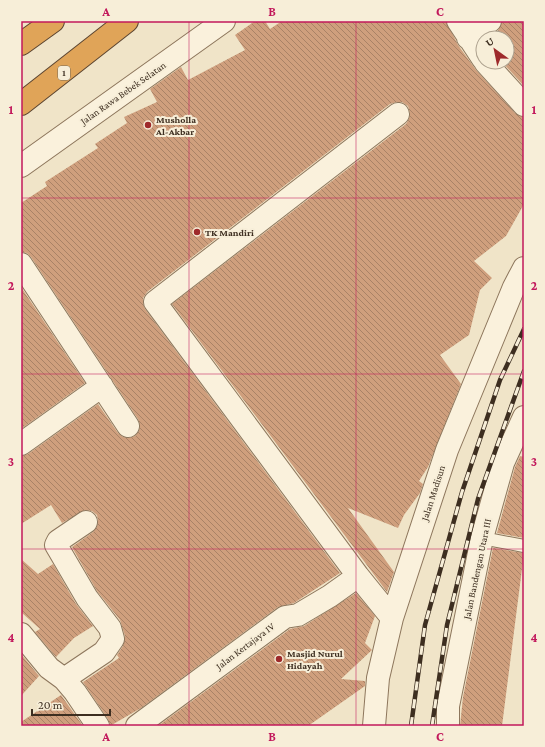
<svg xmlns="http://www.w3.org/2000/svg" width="545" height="747" font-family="'Crimson Pro',serif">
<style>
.building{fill:url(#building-back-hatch)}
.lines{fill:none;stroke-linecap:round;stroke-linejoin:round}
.lane-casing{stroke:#8d765c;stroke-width:14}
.street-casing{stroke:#8d765c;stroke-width:24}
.highway-casing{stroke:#5b4430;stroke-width:24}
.lane{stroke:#faf1dc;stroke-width:12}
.street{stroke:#faf1dc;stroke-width:22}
.highway{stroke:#e0a458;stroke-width:22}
.rail-casing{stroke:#3d2e20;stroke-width:4.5}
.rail{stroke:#f7eed8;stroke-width:3;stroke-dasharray:9;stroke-linecap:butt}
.grid{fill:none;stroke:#c2185b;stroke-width:1;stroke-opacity:0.55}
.poi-dot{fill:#9e2a2b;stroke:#f7eed8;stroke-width:1.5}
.labels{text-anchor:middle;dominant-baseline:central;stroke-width:4;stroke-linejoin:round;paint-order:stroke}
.shield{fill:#f7eed8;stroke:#756857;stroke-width:1}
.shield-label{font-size:9px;font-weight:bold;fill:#3d2e20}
.street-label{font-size:10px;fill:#3d2e20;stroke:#f7eed8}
.poi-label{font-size:10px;font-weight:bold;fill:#3d2e20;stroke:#f7eed8;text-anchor:start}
.neatline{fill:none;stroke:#c2185b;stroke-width:1.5}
.grid-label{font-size:13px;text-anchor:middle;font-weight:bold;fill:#c2185b}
</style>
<defs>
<pattern id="building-back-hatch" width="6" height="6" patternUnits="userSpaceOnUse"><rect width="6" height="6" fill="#cf9f7d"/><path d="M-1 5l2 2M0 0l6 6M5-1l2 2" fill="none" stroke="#a98266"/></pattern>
</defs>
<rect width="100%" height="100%" fill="#f0e4c8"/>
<path class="building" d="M255,21H265L270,29L282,21H446L458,45L476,70L515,113L524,117V204L506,236L474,261L492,278L480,290L469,335L440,355L461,384L428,467L419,481L423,484L420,493L404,515L398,528L348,508L394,572L387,592L172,304L406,124L409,119L410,113L408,106L402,102H397L390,104L147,292L143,298V303L145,309L340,573L294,603L278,607L141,708L110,726L108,719L83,682L119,658L117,655L123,646L125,636L120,620L97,591L72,547L93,532L97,527L98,521L97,515L92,511L85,510L62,523L51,505L21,524V456L28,454L98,404L118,433L123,437L129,438L135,436L139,431L140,425L138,419L31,257L27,253L21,252V203L47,186L45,182L98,148L95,144L127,123L124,117L157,102L150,89L181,67L188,80L245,50L235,35Z
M502,21H524V86L502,62H507V38H488L498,31Z
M21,287L85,383L21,429Z
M520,456L524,457V538L497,533L515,467Z
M493,548L524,553L502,726H460L463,697Z
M21,559L38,574L53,564L76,604L93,626L74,638L56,657L35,632L40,629L21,612Z
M356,593L375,616L365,643L372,650L341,679L365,681V686L308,726H158L290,629L304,626Z
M21,654L39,676L21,696Z
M61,695L83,726H21V722Z"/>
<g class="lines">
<g class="lane-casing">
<path id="lane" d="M482,538L524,546"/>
</g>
<g class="street-casing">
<path id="street" d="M458,21L483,59
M468,38L490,21
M485,62L524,105
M21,166L224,21
M21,264L128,426
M21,444L102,386
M392,618L358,576L155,302L398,114
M21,634L49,668L64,679L75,692L98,726
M64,679L104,652L113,639L110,628L87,598L56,545L58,541L86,522
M137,726L285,617L298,615L330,596L358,576
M374,726L378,678L392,618L447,450L514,287L524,268
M448,726V706L482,538L503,463L524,417"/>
</g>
<g class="highway-casing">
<path id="highway" d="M21,44L53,21
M21,104L127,21"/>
</g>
<use href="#lane" class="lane"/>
<use href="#street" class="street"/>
<use href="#highway" class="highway"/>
<g class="rail-casing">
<path id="rail" d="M411,726L425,625L462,492L500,380L524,329
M432,726L447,625L478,499L524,371"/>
</g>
<use href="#rail" class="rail"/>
</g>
<path class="grid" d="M189,21V726M356,21V726M21,198H524M21,374H524M21,549H524"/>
<g class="poi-dot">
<circle cx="148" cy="125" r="4"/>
<circle cx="197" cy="232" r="4"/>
<circle cx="279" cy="659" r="4"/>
</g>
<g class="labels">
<rect class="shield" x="58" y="66" width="12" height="14" rx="3"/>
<g class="shield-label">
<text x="64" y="73">1</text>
</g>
<g class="street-label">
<text transform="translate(123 93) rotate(-35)">Jalan Rawa Bebek Selatan</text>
<text transform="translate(433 493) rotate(-72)">Jalan Madisun</text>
<text transform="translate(477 569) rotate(-78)">Jalan Bandengan Utara III</text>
<text transform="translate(245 646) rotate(-37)">Jalan Kertajaya IV</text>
</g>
<g class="poi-label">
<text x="156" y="119">Musholla<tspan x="156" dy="12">Al-Akbar</tspan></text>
<text x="205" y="232">TK Mandiri</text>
<text x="287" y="653">Masjid Nurul<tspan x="287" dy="12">Hidayah</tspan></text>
</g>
</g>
<rect width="545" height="747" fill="none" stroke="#f7eed8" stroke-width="44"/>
<g transform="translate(495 50) rotate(327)"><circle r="19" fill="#f7eed8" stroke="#ada18e"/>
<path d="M0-3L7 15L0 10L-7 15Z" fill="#9e2a2b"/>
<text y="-6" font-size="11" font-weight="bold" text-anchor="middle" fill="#3d2e20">U</text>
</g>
<path d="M32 709v6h78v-6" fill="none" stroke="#3d2e20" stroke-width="2"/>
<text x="38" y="709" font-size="12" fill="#3d2e20" stroke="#f7eed8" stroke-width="3" paint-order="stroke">20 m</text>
<rect x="22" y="22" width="501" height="703" class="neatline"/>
<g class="grid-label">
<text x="106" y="16">A</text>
<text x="272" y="16">B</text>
<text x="440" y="16">C</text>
<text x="11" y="114">1</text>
<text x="534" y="114">1</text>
<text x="11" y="290">2</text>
<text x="534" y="290">2</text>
<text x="11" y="466">3</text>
<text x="534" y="466">3</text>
<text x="11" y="642">4</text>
<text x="534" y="642">4</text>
<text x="106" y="741">A</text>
<text x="272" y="741">B</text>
<text x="440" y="741">C</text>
</g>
</svg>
